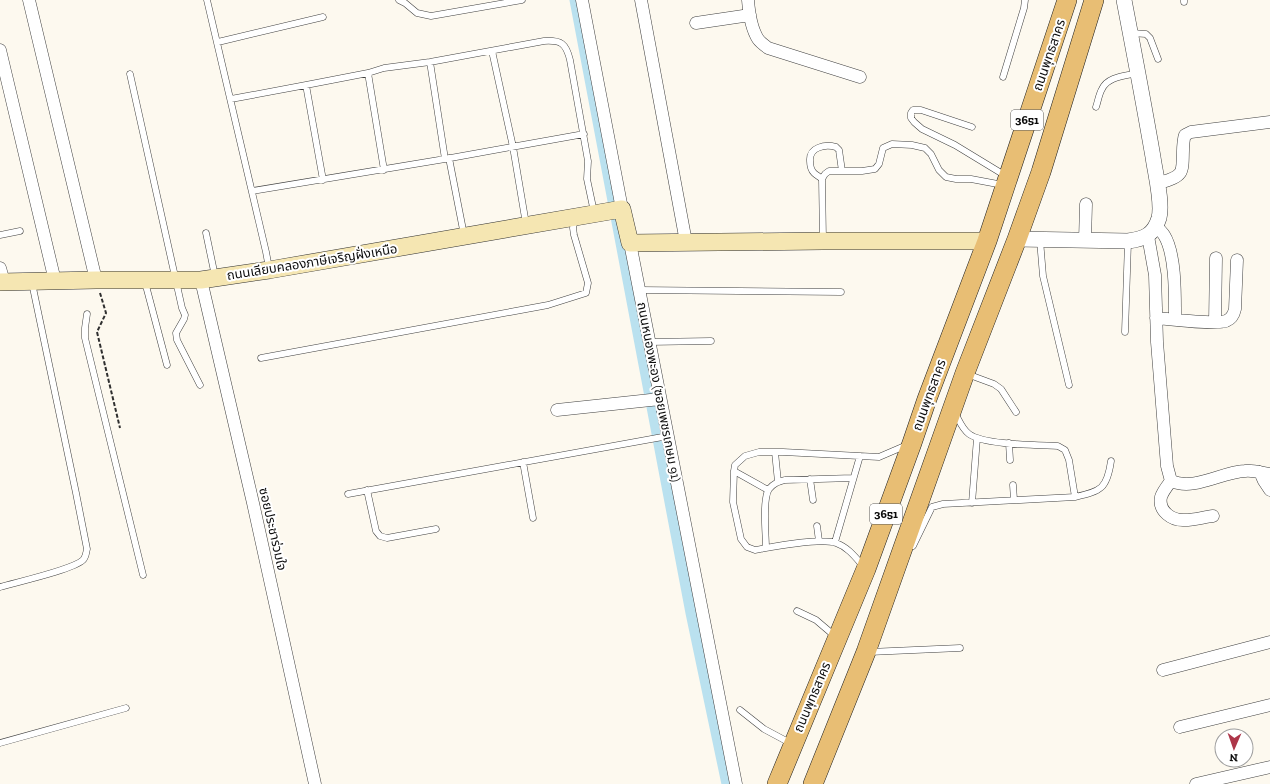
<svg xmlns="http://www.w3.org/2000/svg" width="1270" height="784" font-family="'Zilla Slab','Noto Sans Thai',serif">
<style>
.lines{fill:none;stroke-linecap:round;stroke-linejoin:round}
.canal{stroke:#bae1ef;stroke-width:11}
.service-casing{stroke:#404040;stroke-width:7}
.minor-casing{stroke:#404040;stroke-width:13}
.tertiary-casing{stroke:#404040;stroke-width:16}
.secondary-casing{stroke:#2f2f2f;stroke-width:18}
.primary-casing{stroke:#1e1e1e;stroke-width:20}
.path{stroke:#2f2f2f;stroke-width:2;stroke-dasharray:4 2;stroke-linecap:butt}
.service{stroke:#fff;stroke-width:6}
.minor{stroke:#fff;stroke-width:12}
.tertiary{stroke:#fff;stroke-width:15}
.secondary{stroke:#f5e6b2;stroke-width:17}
.primary{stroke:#e8be74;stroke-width:19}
.labels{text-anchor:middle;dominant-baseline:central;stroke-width:4;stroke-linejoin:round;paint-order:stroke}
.shield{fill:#fff;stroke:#565656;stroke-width:1}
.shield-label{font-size:12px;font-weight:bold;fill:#0d0d0d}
.street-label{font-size:13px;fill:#0d0d0d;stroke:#fff}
</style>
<rect width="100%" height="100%" fill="#fdf9ef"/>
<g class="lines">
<path class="canal" d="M575,0L691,613L727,784"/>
<g class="service-casing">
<path id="service" d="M207,0L266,252L269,268
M399,0L405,3L417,13L431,16L522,0
M1184,0V2
M1131,33L1146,34L1150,38L1158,59
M218,42L323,17
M492,51L513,147L526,224
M430,62L445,159
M368,73L384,170
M130,74L182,308L185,315L184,319L176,333L177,340L200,385
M1003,77L1024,8L1025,0
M306,85L323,180
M231,99L306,85L368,73L384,68L430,62L544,41C561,40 566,43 570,60L588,161L587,179L594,212
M1096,107C1098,101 1099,94 1102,89C1108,76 1126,76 1138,73
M972,127L921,110H913L911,113V118L914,122L922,129L955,145L1006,176
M449,158L464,235
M822,179C820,177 816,175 814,173C811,170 810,165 810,161C809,147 825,144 836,147L839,150L842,171
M252,191L445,159L584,134
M206,233L215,276
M0,235L20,231
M823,240L822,179L825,174L829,171H862L875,169L879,164L883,148L892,144L912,145L925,148L931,154L939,170L946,177L956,179H971L1003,185
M1040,240L1043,276L1069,385
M145,282L167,365
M639,290L841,292
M87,314L85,328V338L143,575
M1125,332L1128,242
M648,342L711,341
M261,358L548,305L586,293L588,283L574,235L573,228L575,218
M967,374L994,384L1001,389L1016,412
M955,413C959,420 962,429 969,434C984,445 1037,445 1058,446L1065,450L1069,460L1075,497
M1009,443L1010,460
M775,452L778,482
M523,462L533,518
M734,471L768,490
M810,479L813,500
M1013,485L1014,500
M367,490L376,531L380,536L387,538L436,529
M348,494L668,436
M972,503L977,438
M817,526L819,541
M835,542L860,456
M913,546L932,507L943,504L1075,497C1101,491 1107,489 1111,461
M766,548C766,535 762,499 769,489C774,483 778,482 785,480L853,478
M864,567C856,558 848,547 836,543C821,537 772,547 755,550L747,547L741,539L733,502L734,471L735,465L745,456L759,452H783L879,457L907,445
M0,587C17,582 72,570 83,560C86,557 86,553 87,549L76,493L32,283
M797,611L816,620L836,637
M869,652L960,648
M740,710L764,729L792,744
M0,743L126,708"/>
</g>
<g class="minor-casing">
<path id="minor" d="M29,0L96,280
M582,0L622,209
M641,0L686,242
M748,0C749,13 751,28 758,39C760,42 764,45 768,48L860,77
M696,23L750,15
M0,50L55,281
M1157,184C1164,181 1176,179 1180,173C1185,167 1181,145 1185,135L1191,132L1270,122
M1156,226C1159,229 1162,232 1164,235C1176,254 1175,297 1175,319
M1148,236L1155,275L1157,342L1167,466L1171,481C1195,491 1221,472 1245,471C1253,470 1262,473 1270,474
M1085,240L1086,204
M630,243L736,784
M0,268L4,282
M201,280L253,503L315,784
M1156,318C1170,319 1215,325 1226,321C1231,319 1234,314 1235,309L1237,260
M1215,322L1216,258
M557,410L660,399
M1260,472L1264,481L1270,490
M1171,481C1168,485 1163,491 1161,497C1158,511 1172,521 1185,520C1194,520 1204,517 1213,516
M1163,670L1270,642
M1180,727L1270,705
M1196,784L1270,767"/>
</g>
<g class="tertiary-casing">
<path id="tertiary" d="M1017,239L1128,241C1144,239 1154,235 1159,218C1163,203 1155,172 1153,157C1144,105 1134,52 1124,0"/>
</g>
<g class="secondary-casing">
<path id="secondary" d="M0,282L96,280H201L269,270L622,209L630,243L823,241H987"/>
</g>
<g class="primary-casing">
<path id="primary" d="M777,784L866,569L912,443L927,399L987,241L1067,0
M813,784L866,652L965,373L1017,239L1041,172L1094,0"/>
</g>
<path class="path" d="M100,293L106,313L97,332L120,428"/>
<use href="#service" class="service"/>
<use href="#minor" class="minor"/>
<use href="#tertiary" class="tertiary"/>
<use href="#secondary" class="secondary"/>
<use href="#primary" class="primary"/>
</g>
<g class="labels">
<g class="shield">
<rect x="1011" y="110" width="32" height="20" rx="3"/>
<rect x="870" y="504" width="32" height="20" rx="3"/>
</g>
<g class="shield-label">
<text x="1027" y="120">3651</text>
<text x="886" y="514">3651</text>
</g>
<g class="street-label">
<text transform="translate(1049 55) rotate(-71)">ถนนพุทธสาคร</text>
<text transform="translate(312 262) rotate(-9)">ถนนเลียบคลองภาษีเจริญฝั่งเหนือ</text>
<text transform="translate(659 392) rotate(79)">ถนนหนองพะอง (ซอยเพชรเกษม 91)</text>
<text transform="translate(929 395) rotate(-70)">ถนนพุทธสาคร</text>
<text transform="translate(273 529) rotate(77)">ซอยประชาร่วมใจ</text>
<text transform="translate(812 697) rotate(-67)">ถนนพุทธสาคร</text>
</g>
</g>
<g transform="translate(1234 748) rotate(182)"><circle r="19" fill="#ffffff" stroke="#9e9e9e"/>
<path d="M0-3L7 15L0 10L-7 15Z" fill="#ad3649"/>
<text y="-6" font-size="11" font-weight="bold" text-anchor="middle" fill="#0d0d0d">N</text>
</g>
</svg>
